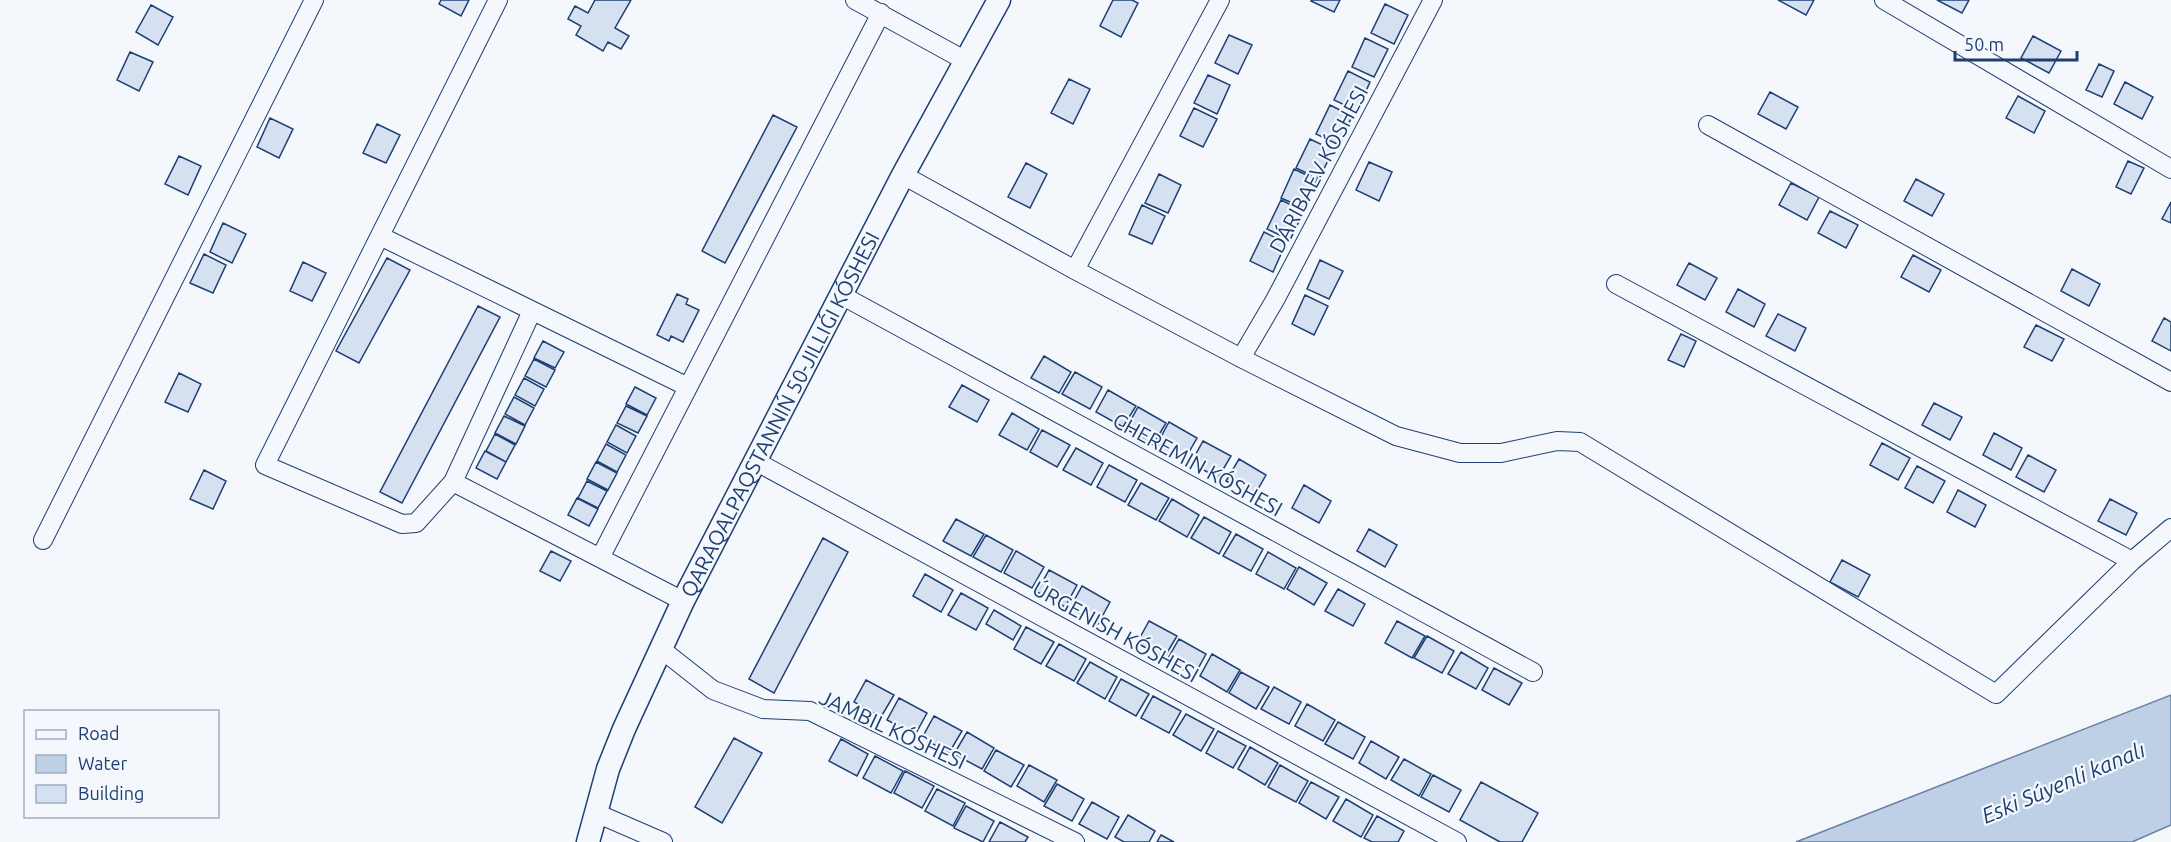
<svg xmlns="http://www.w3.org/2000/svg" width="2171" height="842" font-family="Ubuntu,sans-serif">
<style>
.water{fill:#bed0e5;stroke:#687fa3;stroke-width:1.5}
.building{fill:#d5e0f0;stroke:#1d3f73;stroke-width:1.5}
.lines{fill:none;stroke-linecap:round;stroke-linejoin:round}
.minor-casing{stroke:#1d3f73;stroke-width:20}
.major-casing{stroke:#1d3f73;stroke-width:25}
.minor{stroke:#f4f7fb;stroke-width:18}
.major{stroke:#f4f7fb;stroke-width:22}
.labels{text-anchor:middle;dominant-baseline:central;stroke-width:4.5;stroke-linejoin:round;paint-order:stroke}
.street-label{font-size:21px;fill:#1d3f73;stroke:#f4f7fb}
.water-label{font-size:22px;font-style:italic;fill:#1d3f73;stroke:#f4f7fb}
</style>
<rect width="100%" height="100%" fill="#f4f7fb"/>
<path class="water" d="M2171,695V825L2132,842H1796Z"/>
<path class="building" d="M441,0H469L461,16L439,4Z
M595,0H631L615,28L629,36L621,49L608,42L603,51L576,35L581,26L568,19L575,6L588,13Z
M1113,0H1132L1138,3L1121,37L1100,26Z
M1312,0H1340L1334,12L1311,1Z
M1778,0H1814L1806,15Z
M1937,0H1969L1962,13Z
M1385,4L1408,15L1394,44L1371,33Z
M151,5L173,17L158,45L136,32Z
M1229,35L1252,45L1238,74L1215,63Z
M2033,36L2061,51L2049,73L2021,58Z
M1365,38L1388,49L1374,77L1352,67Z
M130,52L153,62L139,91L117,80Z
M2099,64L2114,71L2102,97L2086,90Z
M1348,71L1370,82L1357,111L1334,100Z
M1208,75L1230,85L1217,114L1194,103Z
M1069,79L1090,89L1073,124L1051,113Z
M2125,82L2153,97L2142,119L2114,104Z
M1770,92L1798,107L1786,129L1758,114Z
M2018,96L2045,111L2034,133L2006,118Z
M1330,105L1352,116L1339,145L1316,134Z
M1194,108L1217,119L1203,147L1180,136Z
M773,115L797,127L725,263L702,251Z
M270,118L293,129L279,158L257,147Z
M377,124L400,135L386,163L363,153Z
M1310,139L1333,150L1319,179L1296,168Z
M179,156L201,166L188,195L165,184Z
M2128,161L2144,168L2131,194L2116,187Z
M1369,162L1392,172L1379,201L1356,190Z
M1026,163L1047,174L1030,208L1008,197Z
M1294,169L1317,180L1304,208L1281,198Z
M1159,174L1181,185L1168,213L1145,203Z
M1916,179L1944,194L1932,216L1904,201Z
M1791,183L1819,197L1807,220L1779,205Z
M1281,200L1304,211L1290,240L1267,229Z
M2171,202V223L2162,219Z
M1142,205L1165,216L1152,244L1129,234Z
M1830,211L1858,225L1846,248L1818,233Z
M223,223L246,234L232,263L210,252Z
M1264,232L1286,243L1273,272L1250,261Z
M204,254L226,265L213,293L190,283Z
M1913,255L1941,270L1929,292L1901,277Z
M387,258L410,270L359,363L336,351Z
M1320,260L1343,271L1329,299L1307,289Z
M303,262L326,273L312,301L290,291Z
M1689,263L1717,278L1705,300L1677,285Z
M2072,269L2100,284L2089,306L2061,291Z
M1738,289L1765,304L1754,327L1726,312Z
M677,294L688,299L686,304L699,310L683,342L671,336L669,341L657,335Z
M1305,295L1328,306L1314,335L1292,324Z
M478,306L500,317L402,503L380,492Z
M1778,314L1806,328L1795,351L1766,336Z
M2164,318L2171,322V351L2152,341Z
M2036,325L2064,339L2052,361L2024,347Z
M1681,334L1696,341L1684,367L1668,360Z
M543,341L564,352L555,368L534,358Z
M1044,356L1071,372L1059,393L1031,378Z
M534,359L555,370L546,387L525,376Z
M1075,372L1102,387L1090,409L1062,394Z
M179,373L201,384L188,412L165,402Z
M524,378L544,389L535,406L515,395Z
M962,385L989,400L977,422L949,407Z
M635,387L656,398L647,415L626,404Z
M1108,390L1136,406L1123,427L1096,412Z
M514,397L534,408L525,425L505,414Z
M1934,403L1962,417L1950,440L1922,425Z
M626,406L647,416L638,433L617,423Z
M1138,407L1166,423L1153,445L1126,429Z
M1012,413L1039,429L1027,450L999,435Z
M504,416L525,426L516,444L495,433Z
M1169,422L1197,438L1185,459L1157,444Z
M616,425L636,436L627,453L607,442Z
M1042,430L1070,445L1057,467L1030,452Z
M1994,433L2022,448L2011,470L1983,455Z
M495,434L515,445L506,462L486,451Z
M1203,441L1231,456L1218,478L1191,463Z
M1882,443L1910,458L1898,480L1870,465Z
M606,444L626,455L617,472L597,461Z
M1076,448L1103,463L1091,485L1063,470Z
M485,451L506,462L497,479L476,468Z
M2028,455L2056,470L2044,492L2016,477Z
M1239,459L1266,475L1254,496L1226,481Z
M596,462L617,473L608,490L587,479Z
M1109,465L1137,480L1125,502L1097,487Z
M1917,466L1945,481L1933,503L1905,488Z
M204,470L226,481L213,509L190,499Z
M587,481L607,491L598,508L578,498Z
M1141,483L1169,498L1156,520L1128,505Z
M1304,485L1331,501L1319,523L1292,508Z
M1958,490L1986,505L1975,527L1947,512Z
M577,498L598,509L589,526L568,515Z
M1172,499L1199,515L1187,537L1159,521Z
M2110,499L2137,513L2126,535L2098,521Z
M1204,517L1231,532L1219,554L1191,538Z
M956,519L984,534L971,556L943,541Z
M1369,529L1397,545L1385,567L1357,551Z
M1236,534L1263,549L1251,571L1223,556Z
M986,535L1013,550L1001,572L973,557Z
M823,538L848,552L774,693L749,679Z
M551,551L571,561L560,581L540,571Z
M1016,551L1044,567L1032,588L1004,573Z
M1268,552L1296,568L1284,589L1256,574Z
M1842,560L1870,575L1858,597L1830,582Z
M1299,567L1327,583L1314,605L1287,589Z
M1049,570L1077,585L1065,607L1037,592Z
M925,574L953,590L941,612L913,596Z
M1082,586L1110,602L1098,624L1070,608Z
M1338,589L1365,604L1353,626L1325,611Z
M961,593L988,608L976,630L948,615Z
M994,610L1021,626L1013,640L986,624Z
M1149,621L1177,636L1164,658L1137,643Z
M1397,621L1425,636L1412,658L1385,643Z
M1026,627L1054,642L1041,664L1014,649Z
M1427,636L1454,651L1442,673L1414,658Z
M1179,639L1206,654L1194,676L1167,660Z
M1059,644L1086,659L1074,681L1046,666Z
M1461,652L1488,668L1476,689L1448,674Z
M1212,654L1240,670L1227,692L1200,676Z
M1090,662L1117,677L1105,699L1077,683Z
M1494,668L1522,683L1509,705L1482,690Z
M1241,672L1269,687L1256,709L1229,693Z
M1121,679L1149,694L1136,716L1109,701Z
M866,680L894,695L881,717L854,702Z
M1274,687L1301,702L1289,724L1261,709Z
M1153,696L1181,711L1169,733L1141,718Z
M899,698L927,713L915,735L887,720Z
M1307,704L1335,720L1323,741L1295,726Z
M1186,714L1214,729L1201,751L1173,735Z
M934,716L962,731L949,753L922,738Z
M1338,722L1365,737L1353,759L1325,744Z
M1218,731L1246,746L1233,768L1206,753Z
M967,732L994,748L982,769L954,754Z
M734,738L762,753L722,823L695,807Z
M841,739L868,754L857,776L829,761Z
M1371,741L1399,757L1386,779L1359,763Z
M1250,747L1278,763L1265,785L1238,769Z
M996,750L1024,765L1011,787L984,771Z
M875,756L903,771L891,793L863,778Z
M1404,759L1431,774L1419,796L1391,780Z
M1029,765L1057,780L1044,802L1017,786Z
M1280,765L1308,781L1296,802L1268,787Z
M905,771L934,786L922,808L894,793Z
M1433,775L1461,790L1449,812L1421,797Z
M1311,782L1339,797L1326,819L1299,803Z
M1481,782L1538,813L1522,842H1500L1460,820Z
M1057,784L1084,799L1072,821L1044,806Z
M937,789L965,803L953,826L925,811Z
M1346,799L1373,815L1361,837L1333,821Z
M1092,802L1119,817L1107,839L1079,824Z
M966,806L994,821L983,842L954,828Z
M1128,815L1155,831L1149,842H1124L1115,837Z
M1377,816L1404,831L1398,842H1372L1364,838Z
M1000,822L1028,837L1025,842H989Z
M1161,835L1174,842H1157Z"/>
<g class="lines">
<g class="minor-casing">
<path id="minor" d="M498,0L265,465L402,524L416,523L453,482L532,311
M855,0L966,61
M1884,0L2171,169
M1708,125L2171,382
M903,175L1075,270L1241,358L1396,436L1460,453H1501L1557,441L1580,442L1996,694L2132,561L2171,528
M380,236L688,387
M1075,270L1220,0
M1616,284L2132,561
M841,295L1533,672
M1241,358L1275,300L1433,0
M755,461L1457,842
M453,482L683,601
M43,540L314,0
M600,558L881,13
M661,649L713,690L763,709L810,711L1075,842
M596,813L663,842"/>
</g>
<g class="major-casing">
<g id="major">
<path id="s1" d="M588,842L608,769L624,729L683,601L903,175L999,0"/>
</g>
</g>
<use href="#minor" class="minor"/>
<use href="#major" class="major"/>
</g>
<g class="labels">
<g class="street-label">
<text transform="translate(1318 169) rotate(-62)">DÁRIBAEV KÓSHESI</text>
<text stroke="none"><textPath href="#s1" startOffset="470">QARAQALPAQSTANNIŃ 50-JILLIǴI KÓSHESI</textPath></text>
<text transform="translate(1198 464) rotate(29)">CHEREMIN KÓSHESI</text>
<text transform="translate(1116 631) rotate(29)">ÚRGENISH KÓSHESI</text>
<text transform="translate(893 729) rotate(25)">JAMBIL KÓSHESI</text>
</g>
<g class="water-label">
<text transform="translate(2063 782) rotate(-23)">Eski Súyenli kanalı</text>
</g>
</g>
<rect x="24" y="710" width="195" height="108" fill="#f4f7fb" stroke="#9eadc5" stroke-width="1.5"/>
<rect x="36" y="730" width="30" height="9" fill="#f4f7fb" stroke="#9eadc5" stroke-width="1.5"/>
<text x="78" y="740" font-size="18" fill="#1d3f73">Road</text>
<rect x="36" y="755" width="30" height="18" fill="#bed0e5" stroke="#9eadc5" stroke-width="1.5"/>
<text x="78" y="770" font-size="18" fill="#1d3f73">Water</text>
<rect x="36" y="785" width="30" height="18" fill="#d5e0f0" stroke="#9eadc5" stroke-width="1.5"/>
<text x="78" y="800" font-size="18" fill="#1d3f73">Building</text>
<path d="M1955 51v9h122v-9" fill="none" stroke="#1d3f73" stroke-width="3"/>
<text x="1964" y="51" font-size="18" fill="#1d3f73" stroke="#f4f7fb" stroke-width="4.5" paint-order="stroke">50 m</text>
</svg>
